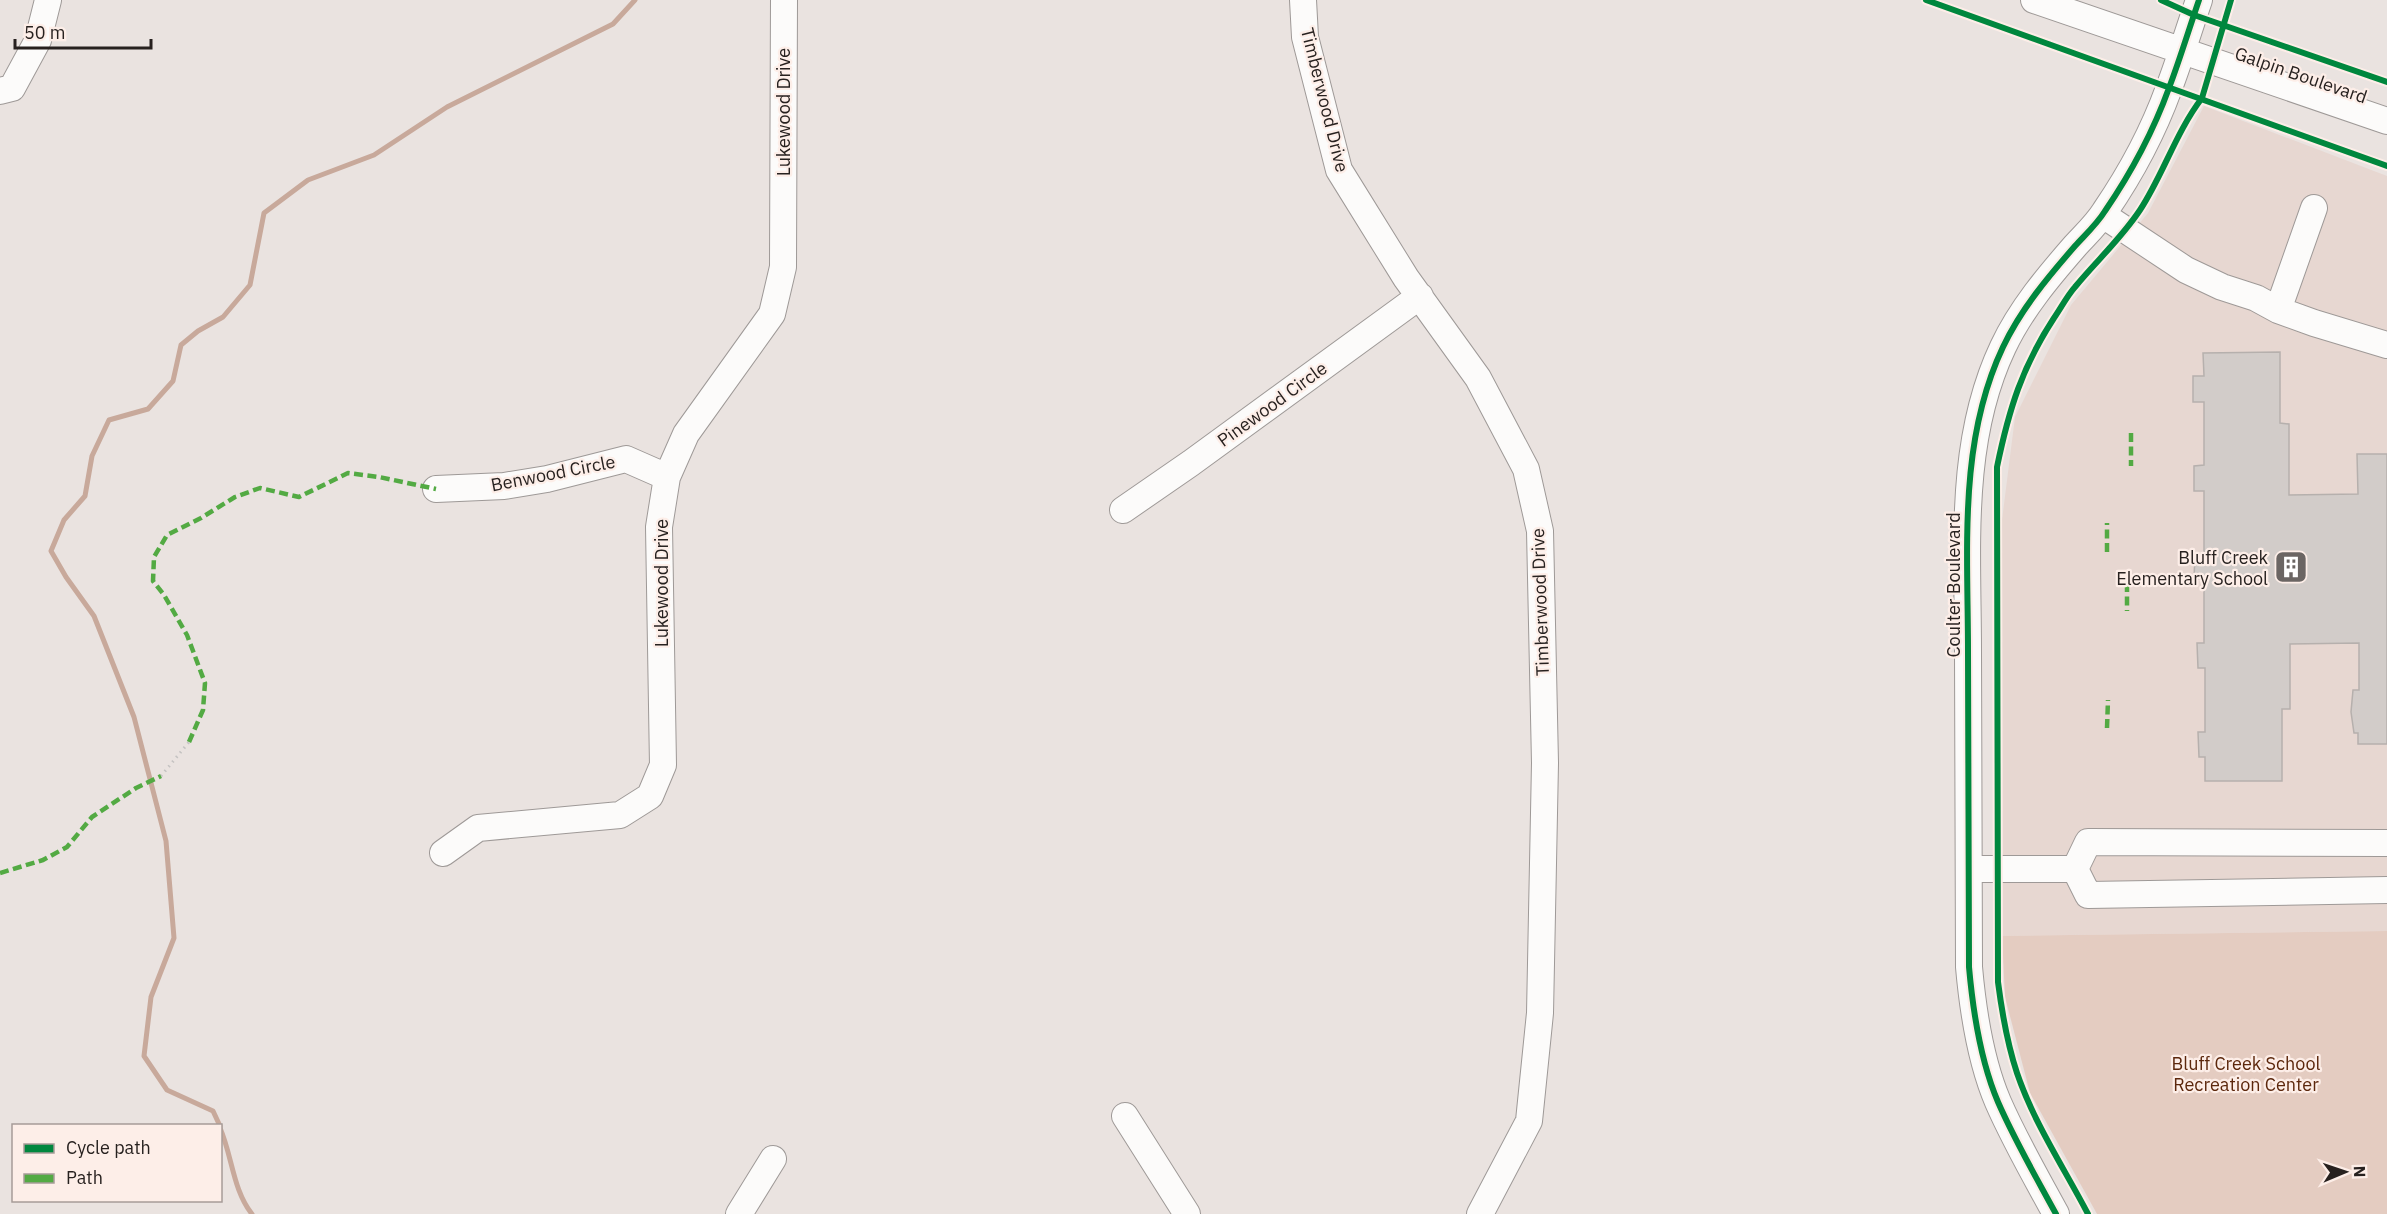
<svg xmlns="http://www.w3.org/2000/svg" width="2387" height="1214" font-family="'IBM Plex Sans',sans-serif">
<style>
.built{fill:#e7d7d1}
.green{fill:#e4ccc1}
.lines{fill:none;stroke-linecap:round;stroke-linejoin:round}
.stream{stroke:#c8a99b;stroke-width:5}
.building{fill:#d2ccc9;stroke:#b6b0ad;stroke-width:1.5}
.minor-casing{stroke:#9e9997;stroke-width:28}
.path{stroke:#c5c3c2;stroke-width:3;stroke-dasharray:1.5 4.5;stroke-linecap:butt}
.minor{stroke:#fcfbfa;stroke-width:26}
.quiet{stroke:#53aa43;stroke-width:4.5;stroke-dasharray:9 4.5;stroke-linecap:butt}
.cycleway-casing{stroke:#fdeee8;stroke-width:10}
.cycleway{stroke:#00873e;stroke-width:6}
.labels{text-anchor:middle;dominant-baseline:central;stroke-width:4.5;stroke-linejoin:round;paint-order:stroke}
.street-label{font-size:18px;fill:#27211f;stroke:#fdeee8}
.poi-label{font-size:18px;fill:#27211f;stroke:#fdeee8;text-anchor:end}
.park-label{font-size:18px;fill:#5c270c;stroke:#fdeee8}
</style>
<rect width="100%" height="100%" fill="#eae3e0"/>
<path class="built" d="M2204,106L2387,176V931L2002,936L2001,528L2015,417L2071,305L2148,213Z"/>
<path class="green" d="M2387,931V1214H2097L2030,1093L2005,997L2002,936Z"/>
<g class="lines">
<path class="stream" d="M220,1126L213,1111L167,1090L144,1056L151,997L174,938L166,841L134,717L94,616L66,577L51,551L64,520L85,496L92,456L109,420L148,409L173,381L181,345L198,331L223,317L250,285L264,213L308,180L374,155L447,107L613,24L635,0
M220,1128C232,1155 233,1191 252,1214"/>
</g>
<path class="building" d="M2280,352V423L2289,424V495L2358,494L2357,454H2387V744H2358V733H2354L2351,712L2353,690H2359V643L2290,644V709H2282V781H2205V757H2199L2198,732H2205V668H2198L2197,643H2204V579H2194L2195,554H2204V491H2194V466L2204,465V402H2193V376H2204L2203,353Z"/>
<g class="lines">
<g class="minor-casing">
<path id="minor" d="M1303,0L1305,37L1339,170L1406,278L1478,378L1526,469L1540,531L1545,763L1540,1013L1529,1121L1480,1214
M2034,0L2387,121
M0,91L12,88L38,40L48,0
M2103,215L2186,270L2222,287L2256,298L2278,310L2314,323L2387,345
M2278,310L2314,208
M436,489L504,486L547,479L626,459L667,477
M1123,510L1191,463L1420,296
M443,853L478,828L620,815L650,796L663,765L659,527L667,477L686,434L772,314L783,267L784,0
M1969,869H2075
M2075,869L2088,842L2387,843
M2075,869L2088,895L2387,890
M1125,1116L1187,1214
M739,1214L773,1159
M2056,1214C2036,1177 2015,1141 1998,1102C1980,1060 1973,1012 1969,967C1969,862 1968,757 1968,652C1968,549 1958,442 2003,347C2021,309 2048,277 2075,246C2085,235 2097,224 2105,211C2131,173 2153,132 2169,88C2180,59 2189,29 2199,0"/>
</g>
<path class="path" d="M161,776L189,742"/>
<use href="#minor" class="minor"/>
<path class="quiet" d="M2131,433V466
M2107,552V523
M2127,583V611
M2107,728L2108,700
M189,742L203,710L205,683L187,635L164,595L153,581L154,557L167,535L201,518L235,497L260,488L299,497L348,473L379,477L436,489
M0,873L43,860L67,847L92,817L136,788L161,776"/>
<g class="cycleway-casing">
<path id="cycleway" d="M1926,0L2387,166
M2161,0L2194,15L2387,82
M2056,1214C2036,1177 2015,1141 1998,1102C1980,1060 1973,1012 1969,967C1969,862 1968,757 1968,652C1968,549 1958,442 2003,347C2021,309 2048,277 2075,246C2085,235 2097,224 2105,211C2131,173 2153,132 2169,88C2180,59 2189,29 2199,0
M2088,1214C2064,1168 2034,1123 2017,1073C2007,1043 2002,1013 1998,982L1997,467C2009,409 2022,367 2054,318C2061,308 2067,296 2075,287C2097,260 2120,240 2140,210C2163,175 2176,132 2202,98L2231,0"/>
</g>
<use href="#cycleway" class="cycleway"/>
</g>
<defs>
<g id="building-square" transform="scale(1.725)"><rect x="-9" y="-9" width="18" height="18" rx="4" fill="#6b6563" stroke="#fdeee8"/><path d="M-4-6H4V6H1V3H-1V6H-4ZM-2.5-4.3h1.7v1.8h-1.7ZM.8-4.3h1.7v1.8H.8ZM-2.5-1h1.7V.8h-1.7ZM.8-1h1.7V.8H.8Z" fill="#fff"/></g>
</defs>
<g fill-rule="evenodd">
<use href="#building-square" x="2291" y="567"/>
</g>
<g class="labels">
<g class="street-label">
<text transform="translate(2301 75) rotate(19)">Galpin Boulevard</text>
<text transform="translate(1325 100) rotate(76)">Timberwood Drive</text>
<text transform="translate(783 112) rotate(-90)">Lukewood Drive</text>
<text transform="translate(1272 404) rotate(-36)">Pinewood Circle</text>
<text transform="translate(553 473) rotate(-11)">Benwood Circle</text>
<text transform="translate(661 583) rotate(-90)">Lukewood Drive</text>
<text transform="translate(1953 585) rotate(-90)">Coulter Boulevard</text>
<text transform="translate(1540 602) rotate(-92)">Timberwood Drive</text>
</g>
<g class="poi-label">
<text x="2268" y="557">Bluff Creek<tspan x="2268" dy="21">Elementary School</tspan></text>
</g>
<g class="park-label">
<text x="2246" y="1063">Bluff Creek School<tspan x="2246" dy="21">Recreation Center</tspan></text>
</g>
</g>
<rect x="12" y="1124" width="210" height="78" fill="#fdeee8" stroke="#a79c98" stroke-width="1.5"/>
<rect x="24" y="1144" width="30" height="9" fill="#00873e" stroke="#a79c98" stroke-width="1.5"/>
<text x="66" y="1154" font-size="18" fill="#27211f">Cycle path</text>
<rect x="24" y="1174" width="30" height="9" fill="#53aa43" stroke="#a79c98" stroke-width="1.5"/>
<text x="66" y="1184" font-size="18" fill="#27211f">Path</text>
<g transform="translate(2345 1172) rotate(88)" stroke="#fdeee8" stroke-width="4.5" paint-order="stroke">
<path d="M0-4.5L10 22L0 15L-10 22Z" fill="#27211f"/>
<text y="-9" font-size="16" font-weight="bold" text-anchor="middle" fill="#27211f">N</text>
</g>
<path d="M15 39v9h136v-9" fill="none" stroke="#27211f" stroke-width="3"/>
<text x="24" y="39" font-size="18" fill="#27211f" stroke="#fdeee8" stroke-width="4.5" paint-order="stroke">50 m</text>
</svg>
